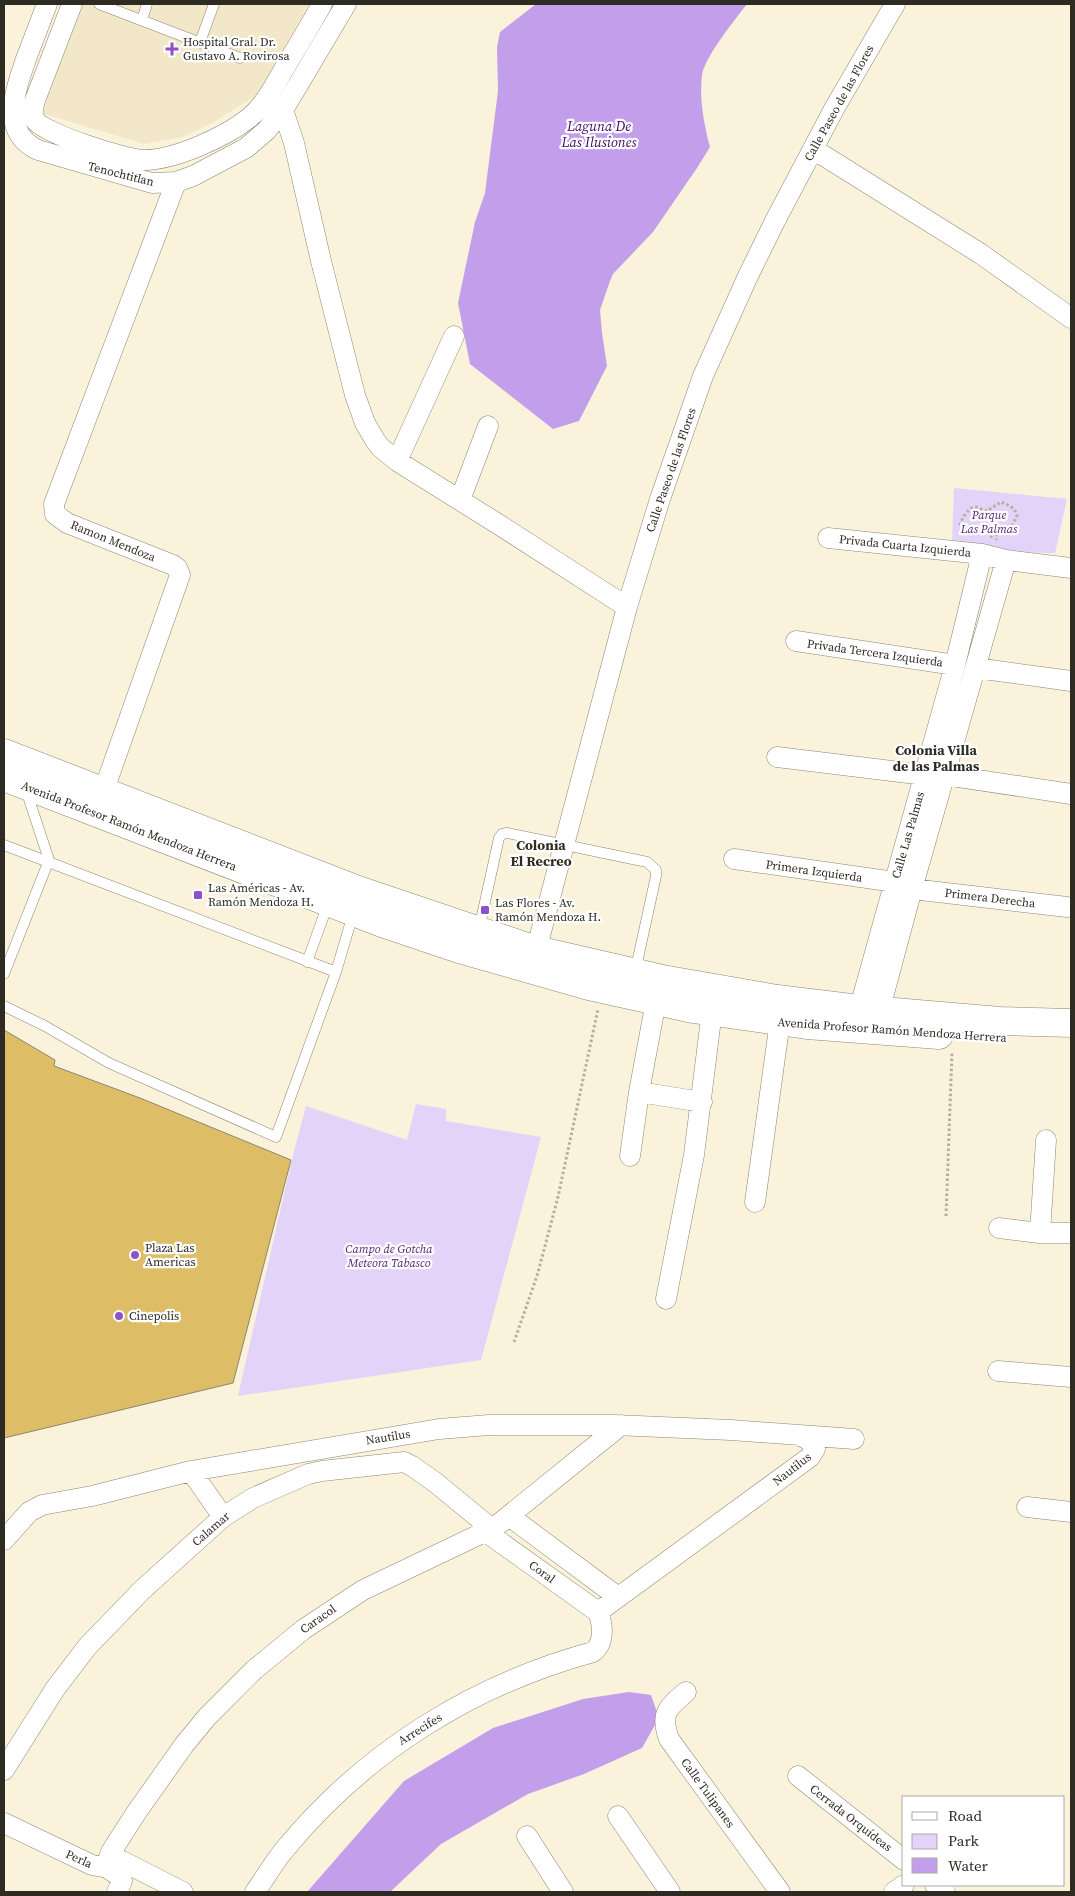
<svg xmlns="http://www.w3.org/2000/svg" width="1075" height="1896" font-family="'Source Serif 4',serif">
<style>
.built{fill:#f2e7c9}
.green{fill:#e4d3f8}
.water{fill:#c39feb}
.building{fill:#ddbe66;stroke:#8c8570}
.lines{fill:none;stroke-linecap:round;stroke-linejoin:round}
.service-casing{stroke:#8d8672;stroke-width:11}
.minor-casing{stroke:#8d8672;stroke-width:21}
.primary-casing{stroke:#8d8672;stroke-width:29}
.path{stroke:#b5af9d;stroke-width:3;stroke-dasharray:2.5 2.5;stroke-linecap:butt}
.service{stroke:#fff;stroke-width:10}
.minor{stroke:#fff;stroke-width:20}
.primary{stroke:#fff;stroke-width:28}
.poi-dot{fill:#8f51c7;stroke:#fff;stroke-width:2}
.labels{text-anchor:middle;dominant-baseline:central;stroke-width:4.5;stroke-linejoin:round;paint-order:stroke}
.poi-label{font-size:12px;fill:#2e2b23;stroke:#fff;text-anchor:start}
.street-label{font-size:12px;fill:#2e2b23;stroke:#fff}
.park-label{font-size:12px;font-style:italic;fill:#4f1e76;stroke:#fff}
.water-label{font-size:14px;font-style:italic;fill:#400964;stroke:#fff}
.neighbourhood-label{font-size:14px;font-weight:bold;fill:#2e2b23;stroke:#fff}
</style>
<rect width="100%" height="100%" fill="#faf2db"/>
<path class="built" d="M79,4H309L257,95L212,123L182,137L144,144L38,112Z"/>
<path class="green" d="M954,488L1067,499L1055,553L1005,552L952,543Z
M416,1104L446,1109V1121L541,1137L481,1360L238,1396L292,1159L306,1106L407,1140Z"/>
<path class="water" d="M536,4H747C735,20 705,56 702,75C699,99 704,124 710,147L697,168L653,232L613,274L610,281L600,310L602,333L607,366L579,421L553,429L470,364L458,303L475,222L485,193L498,91L497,47L500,32Z
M629,1692L651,1695L659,1718L642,1748L584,1774L528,1794L441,1844L390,1892H307L404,1781L493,1728L583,1699Z"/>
<path class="building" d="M4,1030L55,1060L54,1066L140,1098L291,1160L233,1383L4,1438Z"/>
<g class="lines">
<g class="service-casing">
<path id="service" d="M99,4L240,58
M142,20L147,4
M200,42L214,4
M4,845L336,972
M479,929L499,838L502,834L507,833L647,862L656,870V876L635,972
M307,962L328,904
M4,974L49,860L26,790
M4,1006L45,1026L109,1063L276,1137L336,972L353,914"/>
</g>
<g class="minor-casing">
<path id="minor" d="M47,4C40,22 33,41 26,59C15,91 0,132 38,150L152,183L176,182L193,176L246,148L267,130L288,102L346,4
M72,4L37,95C34,103 30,112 35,120C44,134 127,160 144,160C175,160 225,137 249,118C265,105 274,86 284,69C297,47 310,26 322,4
M268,96L283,110L294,143L321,261L355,395L365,423L375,440L380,447L397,461L498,524L627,607
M813,149L981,254L1071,318
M397,461L454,336
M460,500L488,426
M828,538L982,554L1006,560L1071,568
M796,641L955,665
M976,668L1071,681
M777,757L925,775
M945,775L1071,794
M99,804L180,575L177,568L173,565L67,523L55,514L54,504L176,182
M734,859L895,882
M912,889L1067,907
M533,962L627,607L660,499L703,376L748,276L775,221L834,109L895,4
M856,1021L955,665L982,554
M876,1023L912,889L1006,560
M639,1092L702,1102
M630,1156L639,1092L656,1001
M755,1202L780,1021
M999,1228L1040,1233H1071
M1040,1233L1046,1140
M666,1299L694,1155L712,1011
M998,1371L1071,1377
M191,1471L223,1517
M1027,1507L1071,1512
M509,1516L618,1597
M486,1532L598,1612
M4,1540L29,1512L42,1505L92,1496L191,1471L439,1429L489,1425H614L731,1430L854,1439
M598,1612L810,1457L815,1449L814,1444L805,1438L797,1435
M686,1692C667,1708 660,1714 669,1739L780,1892
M4,1770L55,1689L87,1647L142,1590L223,1517L253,1498L308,1474L322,1471L404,1462L412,1466L436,1483L492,1529
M798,1776L904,1860
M618,1816L670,1892
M4,1823L92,1865L103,1867L122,1861L183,1892
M527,1836L563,1892
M935,1885L945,1892
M117,1892L122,1881L120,1877L109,1869L108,1861L111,1852L136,1813L184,1745L207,1717L254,1670L304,1629L363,1590L495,1527L621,1425
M255,1892C265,1878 274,1862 285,1849C365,1752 472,1685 593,1652C605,1643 603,1625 598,1612
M894,1892L904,1885"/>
</g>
<g class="primary-casing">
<path id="primary" d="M4,753L358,890L536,950L662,979L777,999L859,1009L1000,1021L1071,1023
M4,777L382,923L459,949L589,986L693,1009L807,1025L939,1035"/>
</g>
<path class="path" d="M965,534L960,524C962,519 968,508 974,507C979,507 983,510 987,511L1001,502C1008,505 1015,507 1017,516L1011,527L997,533L996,540
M990,537L997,533
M946,1216L952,1052
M514,1342L537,1276L558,1197L598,1009"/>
<use href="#service" class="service"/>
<use href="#minor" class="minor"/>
<use href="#primary" class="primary"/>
</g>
<g class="poi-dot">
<path d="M169.5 41.5h5v5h5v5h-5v5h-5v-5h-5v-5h5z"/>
<rect x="193" y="890" width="10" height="10" rx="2.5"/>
<rect x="480" y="905" width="10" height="10" rx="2.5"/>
<circle cx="135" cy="1255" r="5"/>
<circle cx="119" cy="1316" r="5"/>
</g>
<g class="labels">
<g class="poi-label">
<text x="183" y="42">Hospital Gral. Dr.<tspan x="183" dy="14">Gustavo A. Rovirosa</tspan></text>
<text x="208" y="888">Las Américas - Av.<tspan x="208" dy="14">Ramón Mendoza H.</tspan></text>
<text x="495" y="903">Las Flores - Av.<tspan x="495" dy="14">Ramón Mendoza H.</tspan></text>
<text x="145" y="1248">Plaza Las<tspan x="145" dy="14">Americas</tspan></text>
<text x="129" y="1316">Cinepolis</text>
</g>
<g class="street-label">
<text transform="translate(839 103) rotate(-61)">Calle Paseo de las Flores</text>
<text transform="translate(121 174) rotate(14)">Tenochtitlan</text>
<text transform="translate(671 470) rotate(-71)">Calle Paseo de las Flores</text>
<text transform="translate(113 541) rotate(22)">Ramon Mendoza</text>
<text transform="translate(905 546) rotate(6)">Privada Cuarta Izquierda</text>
<text transform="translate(875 653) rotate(8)">Privada Tercera Izquierda</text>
<text transform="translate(129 826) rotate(21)">Avenida Profesor Ramón Mendoza Herrera</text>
<text transform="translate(908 835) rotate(-74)">Calle Las Palmas</text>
<text transform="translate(814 871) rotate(8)">Primera Izquierda</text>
<text transform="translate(990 898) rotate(7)">Primera Derecha</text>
<text transform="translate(892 1030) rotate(4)">Avenida Profesor Ramón Mendoza Herrera</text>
<text transform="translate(388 1437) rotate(-9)">Nautilus</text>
<text transform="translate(792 1469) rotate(-38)">Nautilus</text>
<text transform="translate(211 1529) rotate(-41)">Calamar</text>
<text transform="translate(542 1572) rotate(36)">Coral</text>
<text transform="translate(318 1619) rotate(-35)">Caracol</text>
<text transform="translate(420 1729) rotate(-32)">Arrecifes</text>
<text transform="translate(708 1793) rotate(54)">Calle Tulipanes</text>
<text transform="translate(851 1818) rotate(38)">Cerrada Orquídeas</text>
<text transform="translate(79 1859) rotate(24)">Perla</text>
</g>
<g class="park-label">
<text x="989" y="515">Parque<tspan x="989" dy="14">Las Palmas</tspan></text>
<text x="389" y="1249">Campo de Gotcha<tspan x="389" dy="14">Meteora Tabasco</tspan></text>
</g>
<g class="water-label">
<text x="599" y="126">Laguna De<tspan x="599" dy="16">Las Ilusiones</tspan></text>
</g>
<g class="neighbourhood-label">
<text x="936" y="750">Colonia Villa<tspan x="936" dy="16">de las Palmas</tspan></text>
<text x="541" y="845">Colonia<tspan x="541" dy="16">El Recreo</tspan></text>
</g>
</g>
<rect width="1075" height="1896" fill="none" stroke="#2e2b23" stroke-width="10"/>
<rect x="902" y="1796" width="162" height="90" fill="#ffffff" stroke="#abaaa7"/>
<rect x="912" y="1812" width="25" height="8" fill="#ffffff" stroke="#abaaa7"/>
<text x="948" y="1821" font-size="15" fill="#2e2b23">Road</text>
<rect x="912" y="1834" width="25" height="15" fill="#e4d3f8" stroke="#abaaa7"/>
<text x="948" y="1846" font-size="15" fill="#2e2b23">Park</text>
<rect x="912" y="1858" width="25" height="15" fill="#c39feb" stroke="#abaaa7"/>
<text x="948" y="1871" font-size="15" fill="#2e2b23">Water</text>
</svg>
